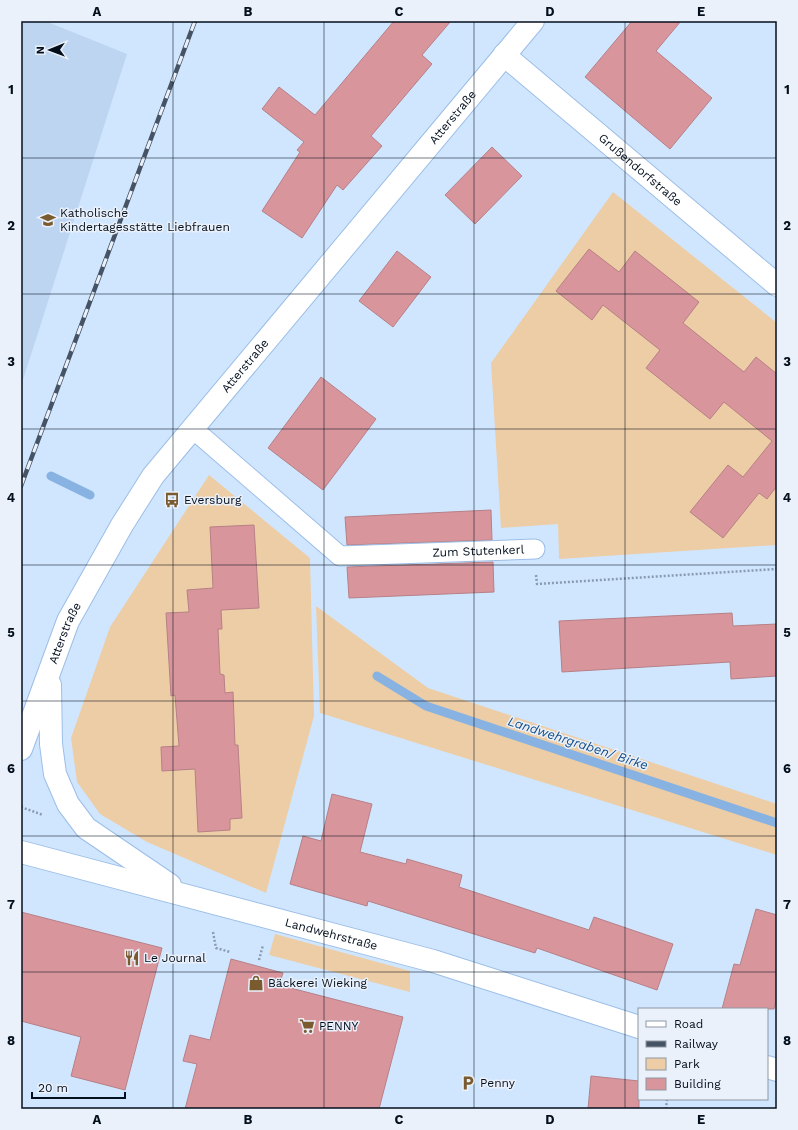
<svg xmlns="http://www.w3.org/2000/svg" width="798" height="1130" font-family="'Work Sans',sans-serif">
<style>
.built{fill:#bdd5f1}
.green{fill:#edcda5}
.lines{fill:none;stroke-linecap:round;stroke-linejoin:round}
.stream{stroke:#88b2e2;stroke-width:9}
.building{fill:#d9959c;stroke:#b78086}
.lane-casing{stroke:#9cbee6;stroke-width:21}
.street-casing{stroke:#9cbee6;stroke-width:24}
.secondary-casing{stroke:#9cbee6;stroke-width:24}
.path{stroke:#899bb0;stroke-width:2.5;stroke-dasharray:2 2;stroke-linecap:butt}
.lane{stroke:#fff;stroke-width:19}
.street{stroke:#fff;stroke-width:22}
.secondary{stroke:#fff;stroke-width:22}
.rail-casing{stroke:#455365;stroke-width:4.5}
.rail{stroke:#eaf1fa;stroke-width:3;stroke-dasharray:9;stroke-linecap:butt}
.grid{fill:none;stroke:#040f1d;stroke-width:1;stroke-opacity:0.55}
.labels{text-anchor:middle;dominant-baseline:central;stroke-width:3;stroke-linejoin:round;paint-order:stroke}
.street-label{font-size:12px;fill:#040f1d;stroke:#eaf1fa}
.poi-label{font-size:12px;fill:#040f1d;stroke:#eaf1fa;text-anchor:start}
.water-label{font-size:13px;font-style:italic;fill:#134d88;stroke:#eaf1fa}
.neatline{fill:none;stroke:#040f1d;stroke-width:1.5}
.grid-label{font-size:13px;text-anchor:middle;font-weight:bold;fill:#040f1d}
</style>
<rect width="100%" height="100%" fill="#d0e6ff"/>
<path class="built" d="M21,21H45L127,54L21,386Z"/>
<path class="green" d="M613,192L777,323V545L559,559L558,524L501,528L491,363Z
M209,475L310,558L314,716L266,893L147,842L100,814L77,782L71,738L110,627Z
M316,606L428,688L777,804V855L320,713Z
M275,934L410,971V992L269,955Z"/>
<g class="lines">
<path class="stream" d="M51,476L90,495
M377,676L426,706L777,823"/>
</g>
<path class="building" d="M394,21H451L422,55L432,64L371,136L382,146L343,190L337,185L302,238L262,211L300,152L297,150L304,142L262,109L279,87L315,115Z
M632,21H681L656,51L712,98L670,149L585,77Z
M492,147L522,176L475,224L445,195Z
M589,249L619,272L635,251L699,302L683,323L744,372L756,357L777,374V486L767,499L759,493L723,538L690,512L728,465L743,477L772,441L724,402L710,419L646,368L660,350L603,305L592,320L556,291Z
M397,251L431,277L393,327L359,301Z
M321,377L376,419L323,490L268,448Z
M491,510L492,540L347,545L345,517Z
M254,525L259,608L221,610L222,629H218L220,674L224,675L225,693L233,692L235,745H238L242,818L230,819V830L198,832L195,769L162,771L161,747L179,746L175,695L171,696L166,613L189,612L187,590L213,588L210,527Z
M493,562L494,592L349,598L347,567Z
M732,613L733,626L777,624V676L731,679L730,662L562,672L559,621Z
M332,794L372,804L360,852L406,864L407,859L462,875L459,887L589,930L594,917L673,944L657,990L537,948L535,953L368,901L367,906L290,884L303,836L321,841Z
M756,909L777,915V997L774,1009H722L734,964L740,965Z
M21,912L162,948L125,1090L71,1076L81,1037L21,1021Z
M231,959L283,973L279,985L403,1017L379,1109H185L197,1064L183,1061L190,1035L210,1040Z
M591,1076L639,1081V1109H588Z"/>
<g class="lines">
<g class="lane-casing">
<g id="lane">
<path id="s1" d="M192,428L340,556L535,549"/>
</g>
</g>
<g class="street-casing">
<g id="street">
<path id="s2" d="M504,55L777,285"/>
</g>
</g>
<g class="secondary-casing">
<g id="secondary">
<path d="M50,685L51,744L55,774L68,804L86,828L170,885"/>
<path id="s3" d="M21,749L68,621L122,525L153,476L533,21"/>
<path id="s4" d="M21,852L433,961L639,1027"/>
<path d="M767,1067L777,1070"/>
</g>
</g>
<path class="path" d="M536,575L537,584L777,569
M21,807L43,815
M213,932L216,948L230,952
M259,960L263,945
M666,1109L667,1099"/>
<use href="#lane" class="lane"/>
<use href="#street" class="street"/>
<use href="#secondary" class="secondary"/>
<g class="rail-casing">
<path id="rail" d="M21,486L195,21"/>
</g>
<use href="#rail" class="rail"/>
</g>
<path class="grid" d="M173,21V1109M324,21V1109M474,21V1109M625,21V1109M21,158H777M21,294H777M21,429H777M21,565H777M21,701H777M21,836H777M21,972H777"/>
<defs>
<g id="school-bare" transform="scale(1.2)"><path d="M0-5L7-2L0 1L-7-2ZM-4 1L0 2.5L4 1V4Q0 6-4 4Z" fill="#7a5b30" stroke="#eaf1fa" stroke-width="2.5" paint-order="stroke"/></g>
<g id="bus-bare" transform="scale(1.2)"><path d="M-5-6H5V4H4V6H2V4H-2V6H-4V4H-5ZM-3.5-4V0h7V-4ZM-3.5 1.2v1.5H-2V1.2ZM2 1.2v1.5H3.5V1.2Z" fill="#7a5b30" stroke="#eaf1fa" stroke-width="2.5" paint-order="stroke"/></g>
<g id="restaurant-bare" transform="scale(1.2)"><path d="M-5-6h1v4h1v-4h1v4h1v-4h1v5L-1.5 .5V6h-2V.5L-5-1ZM5-6V6H3V1.5H1.5Q1.5-4 5-6Z" fill="#7a5b30" stroke="#eaf1fa" stroke-width="2.5" paint-order="stroke"/></g>
<g id="shop-bare" transform="scale(1.2)"><path d="M-5-2.5h2.3a2.7 3.5 0 0 1 5.4 0H5L5.5 6h-11ZM-1.5-2.5h3a1.5 2.3 0 0 0-3 0Z" fill="#7a5b30" stroke="#eaf1fa" stroke-width="2.5" paint-order="stroke"/></g>
<g id="supermarket-bare" transform="scale(1.2)"><path d="M-6-5.5h2.5l.6 2H6L4.5 2H-2.5L-4.4-4H-6ZM-1.5 3.2a1.3 1.3 0 1 0 .1 0ZM3 3.2a1.3 1.3 0 1 0 .1 0Z" fill="#7a5b30" stroke="#eaf1fa" stroke-width="2.5" paint-order="stroke"/></g>
<g id="parking-bare" transform="scale(1.2)"><path d="M-3.5-5.5H1a3.5 3.5 0 0 1 0 7H-1V5.5H-3.5ZM-1-3.4V-.6H.8a1.4 1.4 0 0 0 0-2.8Z" fill="#7a5b30" stroke="#eaf1fa" stroke-width="2.5" paint-order="stroke"/></g>
</defs>
<g fill-rule="evenodd">
<use href="#school-bare" x="48" y="220"/>
<use href="#bus-bare" x="172" y="500"/>
<use href="#restaurant-bare" x="132" y="958"/>
<use href="#shop-bare" x="256" y="983"/>
<use href="#supermarket-bare" x="307" y="1026"/>
<use href="#parking-bare" x="468" y="1083"/>
</g>
<g class="labels">
<g class="street-label">
<text stroke="none"><textPath href="#s3" startOffset="772">Atterstraße</textPath></text>
<text stroke="none"><textPath href="#s2" startOffset="178">Grußendorfstraße</textPath></text>
<text stroke="none"><textPath href="#s3" startOffset="448">Atterstraße</textPath></text>
<text stroke="none"><textPath href="#s1" startOffset="334">Zum Stutenkerl</textPath></text>
<text stroke="none"><textPath href="#s3" startOffset="124">Atterstraße</textPath></text>
<text stroke="none"><textPath href="#s4" startOffset="321">Landwehrstraße</textPath></text>
</g>
<g class="poi-label">
<text x="60" y="213">Katholische<tspan x="60" dy="14">Kindertagesstätte Liebfrauen</tspan></text>
<text x="184" y="500">Eversburg</text>
<text x="144" y="958">Le Journal</text>
<text x="268" y="983">Bäckerei Wieking</text>
<text x="319" y="1026">PENNY</text>
<text x="480" y="1083">Penny</text>
</g>
<g class="water-label">
<text transform="translate(578 743) rotate(18)">Landwehrgraben/ Birke</text>
</g>
</g>
<rect width="798" height="1130" fill="none" stroke="#eaf1fa" stroke-width="44"/>
<rect x="638" y="1008" width="130" height="92" fill="#eaf1fa" stroke="#8e97a2"/>
<rect x="646" y="1021" width="20" height="6" fill="#ffffff" stroke="#8e97a2"/>
<text x="674" y="1028" font-size="12" fill="#040f1d">Road</text>
<rect x="646" y="1041" width="20" height="6" fill="#455365" stroke="#8e97a2"/>
<text x="674" y="1048" font-size="12" fill="#040f1d">Railway</text>
<rect x="646" y="1058" width="20" height="12" fill="#edcda5" stroke="#8e97a2"/>
<text x="674" y="1068" font-size="12" fill="#040f1d">Park</text>
<rect x="646" y="1078" width="20" height="12" fill="#d9959c" stroke="#8e97a2"/>
<text x="674" y="1088" font-size="12" fill="#040f1d">Building</text>
<g transform="translate(50 50) rotate(269)" stroke="#eaf1fa" stroke-width="3" paint-order="stroke">
<path d="M0-3L7 15L0 10L-7 15Z" fill="#040f1d"/>
<text y="-6" font-size="11" font-weight="bold" text-anchor="middle" fill="#040f1d">N</text>
</g>
<path d="M32 1092v6h93v-6" fill="none" stroke="#040f1d" stroke-width="2"/>
<text x="38" y="1092" font-size="12" fill="#040f1d" stroke="#eaf1fa" stroke-width="3" paint-order="stroke">20 m</text>
<rect x="22" y="22" width="754" height="1086" class="neatline"/>
<g class="grid-label">
<text x="97" y="16">A</text>
<text x="248" y="16">B</text>
<text x="399" y="16">C</text>
<text x="550" y="16">D</text>
<text x="701" y="16">E</text>
<text x="11" y="94">1</text>
<text x="787" y="94">1</text>
<text x="11" y="230">2</text>
<text x="787" y="230">2</text>
<text x="11" y="366">3</text>
<text x="787" y="366">3</text>
<text x="11" y="502">4</text>
<text x="787" y="502">4</text>
<text x="11" y="637">5</text>
<text x="787" y="637">5</text>
<text x="11" y="773">6</text>
<text x="787" y="773">6</text>
<text x="11" y="909">7</text>
<text x="787" y="909">7</text>
<text x="11" y="1045">8</text>
<text x="787" y="1045">8</text>
<text x="97" y="1124">A</text>
<text x="248" y="1124">B</text>
<text x="399" y="1124">C</text>
<text x="550" y="1124">D</text>
<text x="701" y="1124">E</text>
</g>
</svg>
